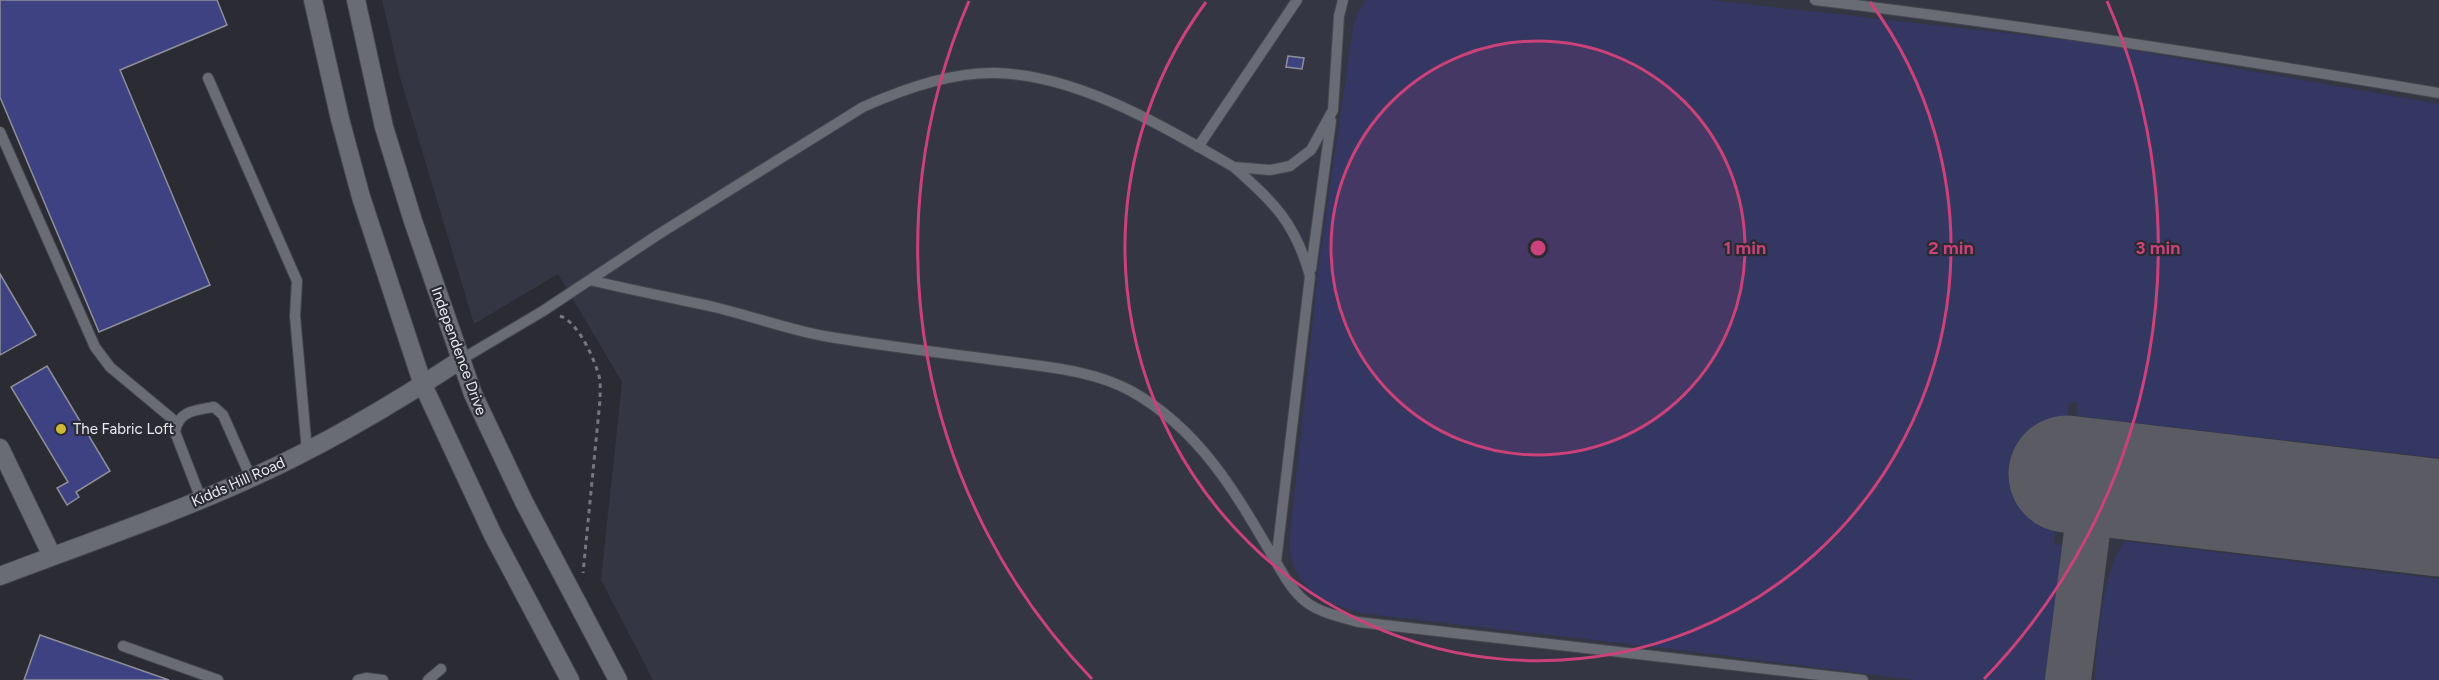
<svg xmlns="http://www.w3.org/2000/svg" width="2439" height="680" font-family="Figtree,sans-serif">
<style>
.built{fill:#343643}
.green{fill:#343761}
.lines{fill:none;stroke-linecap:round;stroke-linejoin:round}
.taxiway{stroke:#5b5c63;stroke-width:46}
.runway{stroke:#5b5c63;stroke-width:117}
.building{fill:#3f4282;stroke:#8d8f98;stroke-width:1.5}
.service-casing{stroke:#46474e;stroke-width:12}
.minor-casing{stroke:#46474e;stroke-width:20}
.tertiary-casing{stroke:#46474e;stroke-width:20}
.path{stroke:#76777e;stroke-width:3;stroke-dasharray:4.5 4.5;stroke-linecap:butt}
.service{stroke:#6a6c75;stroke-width:10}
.minor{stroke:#6a6c75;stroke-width:18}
.tertiary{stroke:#6a6c75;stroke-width:18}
.ring{fill:none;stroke:#ca4279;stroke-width:3}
.poi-dot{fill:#cfb837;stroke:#2a2b33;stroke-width:2}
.labels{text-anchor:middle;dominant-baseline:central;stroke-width:4.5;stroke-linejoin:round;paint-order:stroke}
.street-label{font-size:15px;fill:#e9eaef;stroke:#2a2b33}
.poi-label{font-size:15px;fill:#e9eaef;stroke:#2a2b33;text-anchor:start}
.centre{fill:#ca4279;stroke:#2a2b33;stroke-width:3}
.ring-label{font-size:18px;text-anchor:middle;font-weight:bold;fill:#ca4279;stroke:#2a2b33;stroke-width:4.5;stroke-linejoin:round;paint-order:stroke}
</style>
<rect width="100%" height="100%" fill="#2a2b33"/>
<path class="built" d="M382,0H2439V680H653L601,580L622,382L558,274L474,324L400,77Z"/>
<path class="green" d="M1366,0H1710L2086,42L2439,104V458L2077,416V403H2069L2066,434L2072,436L2063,511L2057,512L2054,544L2064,545L2048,680H1915L1665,648L1366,614C1325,604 1291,589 1289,543L1319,263L1353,26L1359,10Z
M2125,541L2439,579V680H2095C2096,646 2103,568 2125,541Z"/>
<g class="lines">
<path class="taxiway" d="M2068,680L2094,478"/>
<path class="runway" d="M2067,474L2439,518"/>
</g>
<path class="building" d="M0,0H217L227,25L120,70L210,285L99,332L0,97Z
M1288,56L1304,58L1302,69L1286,67Z
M0,274L36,335L0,355Z
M47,366L110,471L76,492L79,497L67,505L57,488L68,482L11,387Z
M40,635L169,680H24Z"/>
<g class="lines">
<g class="service-casing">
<path id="service" d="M1343,0L1339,16L1333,110L1311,150L1290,166L1270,170L1234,167C1274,203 1295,222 1310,276L1276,562C1301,606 1310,609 1358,622L1863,680
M1815,0C2024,25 2231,58 2439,93
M208,78L297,281L295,316L307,451
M0,132L95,347L110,367L176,422
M1198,147L1297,0
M1311,269L1331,121
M590,280C631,290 673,298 714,307C751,316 787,329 824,336C883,346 944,353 1004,361C1046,367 1093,370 1131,391C1201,430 1237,495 1276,562
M462,359L543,311L659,234L863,107C903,89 950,72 995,73C1079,75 1162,126 1234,167
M201,499L175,432C178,411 195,410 214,407L223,415L251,478
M123,646L218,680
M358,680L366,678L383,680
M428,680L441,669"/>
</g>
<g class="minor-casing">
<path id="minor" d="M0,448L52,556"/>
</g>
<g class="tertiary-casing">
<path id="tertiary" d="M313,0L340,119L361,197L423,385L493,535L570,680
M356,0L384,127L413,221L473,394L524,502L618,680
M0,576C84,544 170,515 251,478C325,445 395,403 462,359"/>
</g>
<path class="path" d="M560,316C578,322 594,358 599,376C601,383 600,392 600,400L583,573"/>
<use href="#service" class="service"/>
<use href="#minor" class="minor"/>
<use href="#tertiary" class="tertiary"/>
</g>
<circle cx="1538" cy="248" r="207" fill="#ca4279" fill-opacity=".12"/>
<g class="ring">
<circle cx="1538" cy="248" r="207"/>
<path d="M1870 2A413 413 0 1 1 1206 2"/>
<path d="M1092 679A620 620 0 0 1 969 1M2107 1A620 620 0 0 1 1984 679"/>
</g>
<circle class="poi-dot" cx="61" cy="429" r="6"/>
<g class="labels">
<g class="street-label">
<text transform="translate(459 351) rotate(70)">Independence Drive</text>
<text transform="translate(238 482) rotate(-24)">Kidds Hill Road</text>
</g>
<g class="poi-label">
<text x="73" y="429">The Fabric Loft</text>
</g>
</g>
<circle cx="1538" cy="248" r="9" class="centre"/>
<g class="ring-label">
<text x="1745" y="254">1 min</text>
<text x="1951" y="254">2 min</text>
<text x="2158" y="254">3 min</text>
</g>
</svg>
